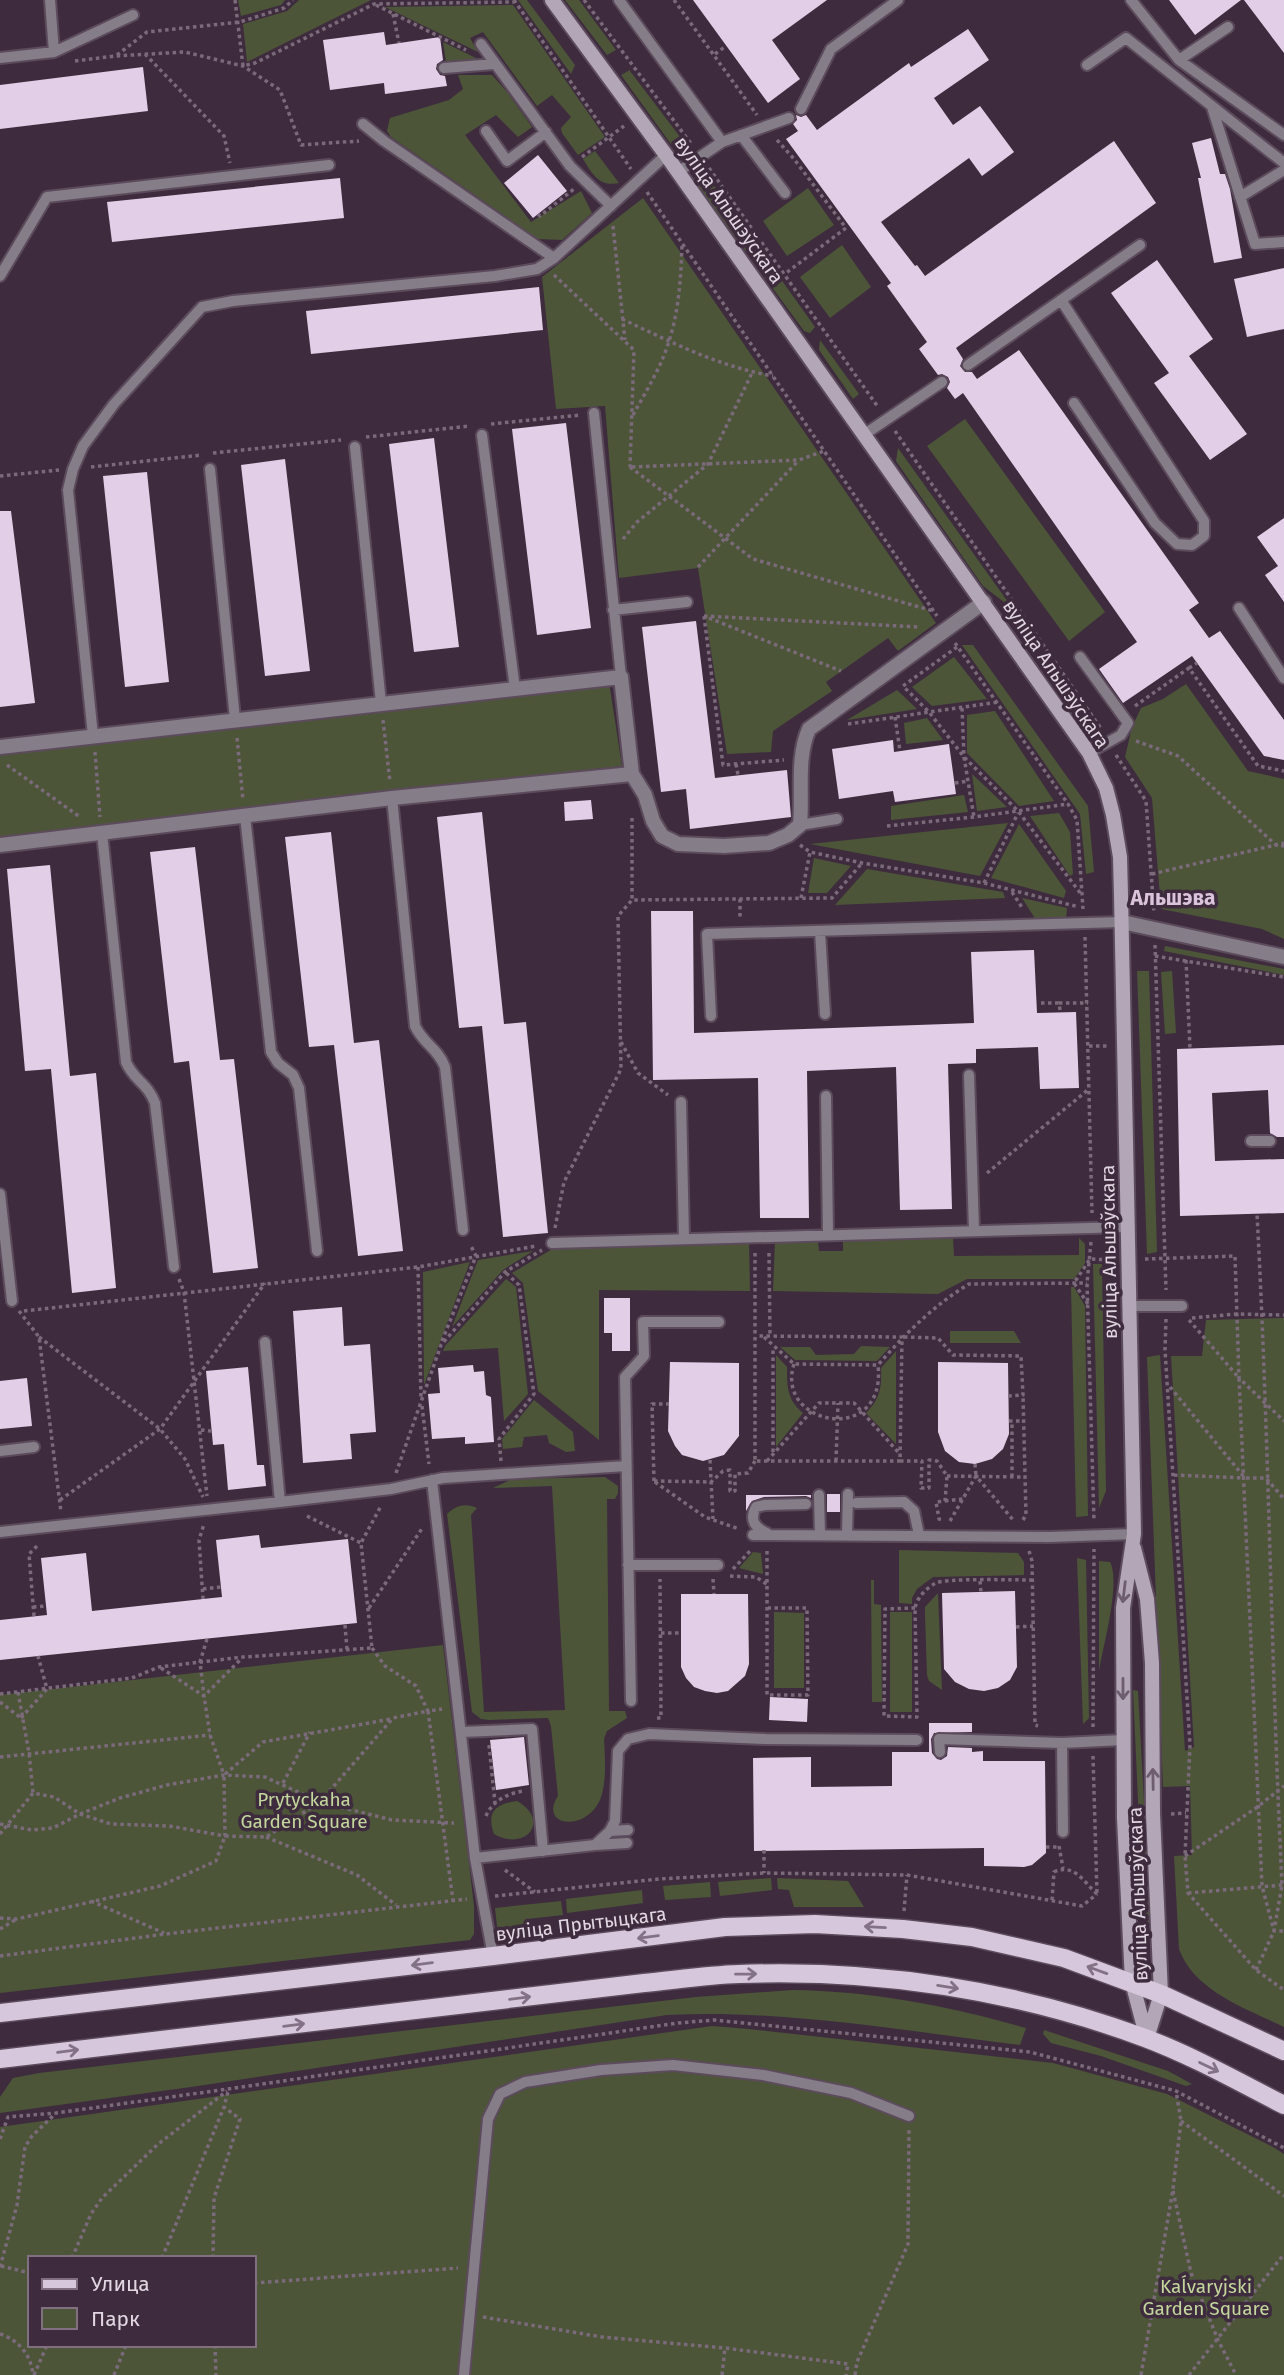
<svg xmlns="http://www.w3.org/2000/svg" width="1284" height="2375" font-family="'Fira Sans',sans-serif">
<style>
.green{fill:#4c5538;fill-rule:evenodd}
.building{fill:#e2cfe7}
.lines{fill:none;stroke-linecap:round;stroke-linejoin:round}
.service-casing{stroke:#5c4b5c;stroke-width:14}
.minor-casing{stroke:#5c4b5c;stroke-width:18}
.tertiary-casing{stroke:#5c4b5c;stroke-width:18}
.secondary-casing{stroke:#5c4b5c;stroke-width:18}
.primary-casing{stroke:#5c4b5c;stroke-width:21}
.path{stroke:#7a6a7a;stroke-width:3.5;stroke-dasharray:3.5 3.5;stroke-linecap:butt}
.service{stroke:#857d87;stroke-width:10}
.minor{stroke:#857d87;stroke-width:14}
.tertiary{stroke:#857d87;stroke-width:14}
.secondary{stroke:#b3a7b7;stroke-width:14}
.primary{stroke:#d7c7dc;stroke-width:18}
.oneway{stroke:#6d5d6e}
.oneway2{stroke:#837285}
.labels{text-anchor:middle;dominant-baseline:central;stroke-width:7;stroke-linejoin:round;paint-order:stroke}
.street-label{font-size:19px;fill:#e2d6e2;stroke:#3e2c3e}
.park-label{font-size:19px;fill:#c3d79c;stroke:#3e2c3e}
.neighbourhood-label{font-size:21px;font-weight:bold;fill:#dbc4db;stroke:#3e2c3e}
</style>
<rect width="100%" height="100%" fill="#3e2c3e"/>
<path class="green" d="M238,0H285L281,5L241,16Z
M299,0H371L247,62L243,24L287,11Z
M518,0H527L575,65L571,74Z
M565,0H579L616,50L607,55Z
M513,5L605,137L578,155L562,133L561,128L571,117L552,95L537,106L483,32L470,38L478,52L385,7Z
M443,42L478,59L446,62Z
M630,70V71L690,150L676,151L621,75Z
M458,75H492L508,93L532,127L518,137L496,115L465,135L531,222L581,191L592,213L562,240L538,239L391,137L387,131L390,118L449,100L463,89Z
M595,151L619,183C599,187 593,175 583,159Z
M701,167L815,327L810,333L804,331L693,179Z
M808,188L834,225L787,256L763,221Z
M643,198L936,623L898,651L888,638L826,682L832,691L773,731L771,752L727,754L698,568L619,578L605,406L556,409L542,277Z
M842,245L871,287L830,318L800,277Z
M820,340L859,394L853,399L819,350Z
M965,419L1105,612L1069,641L927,446Z
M898,448L1013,609L983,586L896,461Z
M962,645H973L1088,806L1094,872L1086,874L1080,814Z
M954,657L987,699L932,706L912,687Z
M609,682L622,766L285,803L0,839V752Z
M1186,684L1248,771L1284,779V939L1262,929L1161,909L1152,798L1125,757L1132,727L1141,708L1163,699Z
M897,690L917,709L847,720Z
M995,711L1054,801L1019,806L967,753V715Z
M927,718L943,740L906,744L904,723Z
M972,774L1007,807L977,811Z
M964,795L968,812L891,820V806Z
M1059,813L1070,832L1073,874L1070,876L1030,816Z
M1008,823L980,876L810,844Z
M1019,824L1066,891L1064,898L991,878Z
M814,858L851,866L827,893H808Z
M867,869L1003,892L1005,898L835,905Z
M1022,898L1067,908L1066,921L1036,920Z
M1165,946L1284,969V975L1164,951Z
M1137,971H1149L1157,1252L1147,1254Z
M1172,971L1176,1033L1165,1034L1161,972Z
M953,1238L954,1256L1079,1255V1238L1085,1244V1263L1074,1279H967L938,1294L773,1291L775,1241H818L819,1251H843V1241Z
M749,1242L750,1291L599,1290V1440L538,1391L523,1283L512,1273L554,1248Z
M533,1251L503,1270L452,1327L478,1260Z
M470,1262L424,1385L423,1272Z
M1093,1264H1102L1106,1491L1099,1508Z
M506,1279L516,1287L528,1394L504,1421L498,1348L443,1351L445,1346Z
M1071,1287H1074L1085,1306L1088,1516L1076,1517Z
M1284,1318V2027C1247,2009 1194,1991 1179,1949L1174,1856L1192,1855L1190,1786L1163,1787L1147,1357L1160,1355L1185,1751L1194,1747L1171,1356H1202L1206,1320Z
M950,1331H1014L1021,1343H950Z
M861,1346L890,1347L877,1361L795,1360L780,1347H810L816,1355L854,1354Z
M896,1351V1444L866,1413C880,1399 882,1387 881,1368Z
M776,1355L787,1367C787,1386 787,1400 803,1413L776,1447Z
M534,1400L573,1432L575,1451L566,1452L549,1443L547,1435L524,1437L522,1447L503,1449L502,1439Z
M605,1477L618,1486V1493L615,1499H607L609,1711H625L627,1718L607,1731L604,1739C605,1757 607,1783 600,1800C585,1833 538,1826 558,1796L551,1726L548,1718L489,1720L481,1719L472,1712L447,1514C456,1505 466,1503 477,1508L471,1515L484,1712L565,1710L552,1486L493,1488L512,1479Z
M899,1550L1018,1553L1024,1562V1575L933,1577L917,1589L912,1598V1604L899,1603Z
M753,1552L761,1553L763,1574L739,1568Z
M1077,1558L1086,1560L1089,1718L1083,1724Z
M1099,1561L1110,1562C1121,1583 1103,1646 1099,1671Z
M871,1580H874V1604L881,1605L882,1702H872Z
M938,1593L942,1690L929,1681L927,1675L925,1615V1607Z
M774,1612L804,1613V1688H774Z
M890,1612H912V1712H890Z
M443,1645L474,1906V1934L470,1940L0,1993V1695Z
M1133,1690L1138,1691L1151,1933L1150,1940L1144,1933Z
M517,1801C552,1821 525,1852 494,1834C486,1811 496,1804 517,1801Z
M771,1878L772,1890L720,1896L718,1882Z
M777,1878L848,1881L864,1907H794L789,1890L778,1889Z
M710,1882L711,1897L665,1900L663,1886Z
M642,1890L643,1903L567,1913L566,1899Z
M561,1901L563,1915L527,1919L526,1932L501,1935L497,1926L495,1908Z
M792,1990C872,1991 949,2006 1026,2028L1020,2045C904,2031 783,2009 667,2015L191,2087L0,2113V2097L13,2078L39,2073L696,1997Z
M712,2026L749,2029L1053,2063L1167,2094L1273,2147L1284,2154V2375H0V2127ZM30,2258H254V2345H30Z
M1044,2030L1168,2071L1192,2084L1186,2086L1101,2056L1051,2043L1043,2034Z"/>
<path class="building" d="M693,0H827L772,40L800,79L768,103Z
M1169,0H1241L1195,35Z
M1244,0H1284V53Z
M968,29L989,60L934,98L953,125L980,106L1014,152L982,176L969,158L881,222L915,266L917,265L925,276L1114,141L1156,203L956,348L963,359L960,366L965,372H972L977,379L1019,350L1199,603L1189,610L1209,638L1220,631L1284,720V760L1264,756L1192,656L1123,703L1099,669L1137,642L963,393L955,399L947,388L950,382L948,377L942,374L938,375L919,349L927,342L887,286L891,283L786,139L798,131L793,124L797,120L796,115L801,117L806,115L817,130L909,63L911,67Z
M384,32L386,45L440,37L443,60L437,64L436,69L440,75L445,76L447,86L385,94L384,83L330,90L323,40Z
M143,67L148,111L0,129V85Z
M1211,138L1220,174H1225L1230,189L1242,258L1214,263L1198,178H1201L1192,143Z
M538,155L567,191L533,218L504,183Z
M340,178L344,218L112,242L107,202Z
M1157,260L1213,339L1189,356L1247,434L1210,460L1154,383L1169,373L1111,293Z
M1284,268V329L1247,337L1234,279Z
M539,287L543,330L311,354L306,311Z
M566,423L591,628L537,635L512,429Z
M434,438L459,647L414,652L389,444Z
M285,459L310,671L265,676L241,465Z
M147,472L169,682L125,687L103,476Z
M0,511H11L35,703L0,707Z
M1284,518V602L1265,575L1278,566L1257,537Z
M696,621L715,778L787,770L791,817L690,829L686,789L661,792L642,627Z
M893,740L894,752L949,744L956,794L895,802L893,791L839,799L832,749Z
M591,800L593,819L565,821L564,802Z
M482,812L504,1024L526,1022L548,1233L503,1237L482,1026L459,1028L437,817Z
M331,832L354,1043L379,1040L403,1251L358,1256L334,1045L309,1047L285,837Z
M195,847L220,1060L234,1059L258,1268L213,1273L189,1061L174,1063L150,852Z
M50,865L70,1076L96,1073L116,1288L72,1293L51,1069L25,1071L7,869Z
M651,911H693L694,1033L974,1023L971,952L1034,950L1037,1013L1076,1012L1079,1088L1040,1089L1038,1047L976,1049V1063L948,1064L952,1209L900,1210L896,1067L807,1071L809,1218H760L758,1078L653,1080Z
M1284,1045V1137H1277L1270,1133L1268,1090L1212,1093L1215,1161L1284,1159V1213L1180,1216L1177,1049Z
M604,1298H630V1351H612V1333H604Z
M342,1307L344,1346L370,1344L376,1432L350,1434L352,1459L303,1463L293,1311Z
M670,1362L739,1363V1436L724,1455L703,1461L682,1455L675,1446L668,1431Z
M938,1362L1008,1363L1009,1434L1003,1449L992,1459L975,1464L959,1462L945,1451L938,1432Z
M473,1365L474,1372L484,1371L486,1395L491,1397L494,1442L465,1444V1437L432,1439L428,1394L440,1393L438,1368Z
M248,1367L257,1465H264L266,1486L228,1490L224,1444L213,1445L206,1371Z
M27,1378L32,1426L0,1429V1381Z
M827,1494H840V1512H827Z
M746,1495H811V1498L806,1496L764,1497L752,1501L746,1511Z
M259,1535L261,1548L348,1539L357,1623L0,1660V1620L47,1615L41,1558L86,1553L92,1611L203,1599L222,1597L216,1540Z
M1015,1591L1017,1667L1010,1680L998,1688L984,1691L969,1689L955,1682L944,1669L942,1593Z
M681,1594H748L749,1664L745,1676L728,1691L717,1693L705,1691L694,1687L686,1678L681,1667Z
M770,1697L808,1699L807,1722L769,1720Z
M929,1723H972V1732L934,1733L931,1739L932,1753L937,1759L941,1760L947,1756L948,1747L972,1748V1752L983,1751V1761H1045L1046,1853L1032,1865L1024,1867L984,1866V1848L754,1851L753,1758L811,1757V1787L892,1786V1752H929Z
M524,1737L529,1785L496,1790L490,1740Z"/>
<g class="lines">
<g class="service-casing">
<path id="service" d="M50,0L54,52
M619,0L722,142
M1131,0L1179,60L1284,135
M481,44L570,166L611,206
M0,58L54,52L133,15
M1179,60L1228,27
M1087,65L1126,38L1284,163
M444,68L494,64
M1212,107L1255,244L1284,242
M801,109L831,49L898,0
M363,124L384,141L554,258
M486,131L507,161L546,132
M741,135L785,193
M678,172L722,142L789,118
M1240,197L1284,170
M0,276L47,197L329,165
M1061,300L1204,521V536L1192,545L1177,544L1155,523L1074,403
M968,365L1140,245
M594,413L621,677
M865,434L942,382
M482,435L515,689
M355,447L381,703
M210,469L235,719
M1239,608L1284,678
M613,610L687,602
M1080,657L1128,723L1121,735L1089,753
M93,736L68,490L73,469L83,446L114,404L202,307L233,301L495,276L537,269L554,258L666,155
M392,798L415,1026C424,1045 437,1047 445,1067L463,1230
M245,816L271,1052L278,1063L293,1075L299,1088L317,1251
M800,825L837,819
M102,833L126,1062C134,1081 147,1082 155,1103L174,1267
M820,931L825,1014
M711,1016L707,934L1122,922
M969,1075L974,1230
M826,1096L828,1234
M681,1102L684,1238
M1251,1141H1270
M0,1194L12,1301
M552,1243L1127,1227
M1129,1306H1182
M265,1342L280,1502
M0,1451L34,1447
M432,1480L475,1858L493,1956
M819,1495L820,1534
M856,1503L904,1502L914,1511L919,1535
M0,1532L280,1502L391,1489L443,1478L626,1466
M767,1533C755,1528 749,1520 756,1507L765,1505L806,1504
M847,1534L848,1494
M753,1535L1050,1537L1134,1534
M628,1565H718
M631,1701L625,1377L644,1356L643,1322H719
M462,1732L532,1729L543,1851
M1062,1743L1063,1832
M940,1752L939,1739L1062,1743L1123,1740
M610,1831L628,1830
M595,1845L627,1843
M475,1858L595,1845L610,1831L615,1821L618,1751L628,1739L649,1734L765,1739L917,1740
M464,2375L488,2119L500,2094L525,2082L601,2070L673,2065L763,2075L851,2093L909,2116"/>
</g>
<g class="minor-casing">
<path id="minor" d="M0,747L621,677L632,774L645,795L653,821L662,836L678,844L724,846L769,843L788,835L800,825C803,793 796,758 809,729L984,602
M0,845L392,798L632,774"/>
</g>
<g class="tertiary-casing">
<path id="tertiary" d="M1122,922L1284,957"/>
</g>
<g class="secondary-casing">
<path id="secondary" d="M552,0L666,155L1089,753L1106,788L1113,815L1120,857L1121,895L1134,1534L1123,1608L1124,1818L1132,1982L1147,2039
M1134,1548L1147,1599L1152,1663L1153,1814L1161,1994L1147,2038"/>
</g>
<g class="primary-casing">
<path id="primary" d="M0,2013L493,1956L725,1927L815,1924L903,1929L972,1937L1064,1958L1161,1994L1284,2051
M0,2059L644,1983C675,1980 707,1975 739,1974C877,1969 1016,1990 1145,2038C1193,2056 1239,2082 1284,2105"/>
</g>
<path class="path" d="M235,0L243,66L255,63L374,4L514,2
M514,0L631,169
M584,0L692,145
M674,0L757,115
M376,5L466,50
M393,14L399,43
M145,54L224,136L230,163
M715,54L726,46
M117,55L147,32L240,22L284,8L293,0
M75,61L115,56L185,52L243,66L280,90L301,145L359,141
M777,140L794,159L846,228L786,273
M582,157L624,126
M709,168L878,407
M647,192L937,616
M538,214L540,216L574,189
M613,226L625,340
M554,275L634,350L630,467
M622,319C671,342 720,367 773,376
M633,415C646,391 661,368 669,341C679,311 681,276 682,244
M491,424L581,415
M895,431L1102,730
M366,437L470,426
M213,453L341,440
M91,467L202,455
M630,467L753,559L933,611
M632,467L799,460L824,451
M0,476L59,470
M623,539L637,522L708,464L752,373
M698,567L798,461
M704,616L919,627
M704,616L723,765L784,760
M709,618L841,671
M955,643L1068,804L1077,820L1083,909
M957,647L903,686L929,712L964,757L1018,811L1081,894
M1189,668L1197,663
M1135,706L1189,668L1258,766L1284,771
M962,708L964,757L974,817
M895,717L900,751
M383,720L390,782
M848,724L998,702
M237,738L243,800
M1136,741L1178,756L1276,845L1284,846
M95,752L100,817
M1116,755L1146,801L1154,913
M736,764L738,775
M7,765L80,817
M955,783L968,781
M632,818V900
M887,826L974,817L1068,804
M800,845L810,852L862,863L984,883L1079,907
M1152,874L1284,843
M984,883L1018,813
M1012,892L1023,909
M801,898L810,852
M740,899V917
M1085,937L1092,1213
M1155,945L1166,1290
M1155,956L1284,977
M1186,960L1190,1049
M1041,1003H1059
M1060,1010L1059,1003H1088
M621,1042L638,1073L668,1095
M1089,1046H1107
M987,1173L1089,1089
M555,1228L564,1182L621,1069L618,916L632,900L832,898L862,863
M1091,1242L1087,1283L1094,1521
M755,1253V1461H900L902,1337L756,1336
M769,1253L770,1336
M1145,1259L1235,1256L1239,1378L1284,1421
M418,1267L421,1398
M179,1279L184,1292L207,1496
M1088,1304L1074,1283L1090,1259L1113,1260
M19,1311L39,1337L61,1512
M24,1311L418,1267L536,1246
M1192,1318L1236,1314L1284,1315
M1166,1319L1165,1350L1190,1745L1185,1856L1188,1893L1256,1970L1284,1990
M1189,1320L1239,1378L1262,1886L1274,1931H1284
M39,1337L160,1429L185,1459L203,1497
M764,1337L794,1364L878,1365C904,1335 934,1305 969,1284L1087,1283
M904,1337L938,1338L953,1355L1021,1356L1023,1395L1008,1396
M442,1341L476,1256L470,1244
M794,1364C774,1426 887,1447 878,1365
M1170,1387L1245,1478H1266L1284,1499
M422,1406L429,1464
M1009,1421H1023
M201,1430L211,1431
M773,1452V1347
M710,1460L713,1519
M501,1461L499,1439L534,1394L519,1285L505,1272
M767,1461L819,1403H854L899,1453
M836,1461L838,1403
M900,1461H922L921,1488H929V1460L937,1461L947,1476L945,1501L936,1502L939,1519L942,1520
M975,1464L976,1476
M396,1473L441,1345L505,1272L542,1250
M1174,1475L1245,1478
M947,1476L1025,1477
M1012,1477V1421
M654,1481L711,1482L723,1471L730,1470V1491H735V1474L748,1473L755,1461
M654,1481L652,1404H669
M655,1482L705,1517L739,1529
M60,1500L160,1429L265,1283
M945,1501L963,1499
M307,1516L361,1543
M1023,1520L1026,1515L1023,1395
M950,1521L976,1476L1014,1521
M767,1551V1695H808L807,1608H768
M1029,1551L1032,1561L1035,1725L1038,1726
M733,1569L752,1549
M730,1576L756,1577L768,1585
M713,1579L714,1594
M980,1581L981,1592
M203,1589L221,1587
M203,1599L199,1540L204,1524
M33,1607L46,1606
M369,1608L423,1527
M915,1608L885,1609L884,1716L917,1717L915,1608C917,1598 926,1588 936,1583C946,1578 1016,1580 1032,1580
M34,1616L29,1554L39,1544
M345,1625L347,1650
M1016,1627L1033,1626
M661,1633H681
M207,1639L200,1662L204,1696L210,1735L224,1775
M372,1648L385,1666L416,1686L428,1711L442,1709
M161,1668L204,1696L241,1659
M18,1692L29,1753L33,1793
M0,1694L132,1678L159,1667L243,1657L372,1648L361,1543L381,1506
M0,1702L21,1718
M21,1718L47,1689L38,1656
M657,1718H661L660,1579
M1093,1727L1094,1549
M489,1745L495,1803
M1093,1756L1097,1894
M0,1757L210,1735
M283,1783L310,1732
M1171,1814L1186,1813
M486,1816C492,1801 508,1793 524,1791
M0,1824L32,1830L53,1828L80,1814L120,1798L167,1785L224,1775L265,1777L320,1802L392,1820L454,1823
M0,1834L33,1793L54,1797L80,1814L111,1824L169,1826L225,1836L224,1775L263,1742L391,1719
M266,1837L357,1875L396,1905
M1059,1846L1063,1868
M1046,1847H1058
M764,1850V1873
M1185,1856L1256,1808L1284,1786
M505,1870L535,1892
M1188,1893L1283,1885
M495,1896L659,1879L764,1873L907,1875L1082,1906L1097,1894
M1052,1900L1054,1872C1074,1863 1083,1881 1097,1894
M91,1901L164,1933
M904,1911L907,1875
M0,1918L17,1919L160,1886L216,1861L225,1836L266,1837L320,1802L393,1718L428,1711L453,1901
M0,1929L15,1920
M0,1956L166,1934L467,1899
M1256,1970L1274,1931L1282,1885C1271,1661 1269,1437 1257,1214
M1181,2121L1284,2196
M0,2139L8,2117L56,2113L228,2089L678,2023L714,2020L1030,2052L1176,2091L1284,2148
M1173,2191L1191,2273L1218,2340L1236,2375
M72,2258L91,2214L102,2198L157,2145L227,2091
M162,2258L224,2107L228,2092
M213,2258L214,2198L240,2119L224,2107
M1,2266L30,2273
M0,2267L17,2205L25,2147L32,2136L56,2113
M254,2283L458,2268
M483,2317L602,2337L725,2348L848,2364L846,2375
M0,2334C19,2340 31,2355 33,2375
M215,2345L216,2375
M34,2375L47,2345
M114,2375L126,2345
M722,2375L725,2348
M855,2375L857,2362L908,2244L909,2129
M1141,2375L1173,2189L1181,2121L1176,2091
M1189,2375L1284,2254"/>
<use href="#service" class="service"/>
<use href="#minor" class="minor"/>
<use href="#tertiary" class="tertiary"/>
<use href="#secondary" class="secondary"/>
<use href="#primary" class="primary"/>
</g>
<defs><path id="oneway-shaft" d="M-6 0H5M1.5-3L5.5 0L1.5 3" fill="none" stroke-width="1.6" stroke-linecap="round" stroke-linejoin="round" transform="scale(1.75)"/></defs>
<g class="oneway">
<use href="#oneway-shaft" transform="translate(1124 1592) rotate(97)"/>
<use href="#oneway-shaft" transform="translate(1123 1689) rotate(90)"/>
<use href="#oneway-shaft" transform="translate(1153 1779) rotate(-91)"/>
</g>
<g class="oneway2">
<use href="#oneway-shaft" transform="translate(875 1927) rotate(-177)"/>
<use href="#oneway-shaft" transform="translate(648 1937) rotate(173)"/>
<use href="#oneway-shaft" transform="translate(422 1964) rotate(173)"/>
<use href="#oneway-shaft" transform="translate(1097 1970) rotate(-160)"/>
<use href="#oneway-shaft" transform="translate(746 1974) rotate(-1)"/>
<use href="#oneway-shaft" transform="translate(948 1987) rotate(9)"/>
<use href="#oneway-shaft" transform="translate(520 1998) rotate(-7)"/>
<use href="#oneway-shaft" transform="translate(294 2025) rotate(-7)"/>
<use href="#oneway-shaft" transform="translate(68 2051) rotate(-7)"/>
<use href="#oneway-shaft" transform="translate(1209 2067) rotate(26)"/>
</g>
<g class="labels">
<g class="street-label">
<text transform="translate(729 210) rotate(55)">вуліца Альшэўскага</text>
<text transform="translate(1056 674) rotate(56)">вуліца Альшэўскага</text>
<text transform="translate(1109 1252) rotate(-91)">вуліца Альшэўскага</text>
<text transform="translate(1138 1894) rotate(-92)">вуліца Альшэўскага</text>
<text transform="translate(581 1924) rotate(-7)">вуліца Прытыцкага</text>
</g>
<g class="park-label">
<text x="304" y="1799">Prytyckaha<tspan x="304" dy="22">Garden Square</tspan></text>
<text x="1206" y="2286">Kaĺvaryjski<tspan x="1206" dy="22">Garden Square</tspan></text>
</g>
<g class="neighbourhood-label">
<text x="1173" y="898">Альшэва</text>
</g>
</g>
<rect x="28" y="2256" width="228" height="91" fill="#3e2c3e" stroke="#807080" stroke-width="2"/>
<rect x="42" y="2279" width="35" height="10" fill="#d7c7dc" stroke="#807080" stroke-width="2"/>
<text x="91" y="2291" font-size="21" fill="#e2d6e2">Улица</text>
<rect x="42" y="2308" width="35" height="21" fill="#4c5538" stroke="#807080" stroke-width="2"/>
<text x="91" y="2326" font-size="21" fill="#e2d6e2">Парк</text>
</svg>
